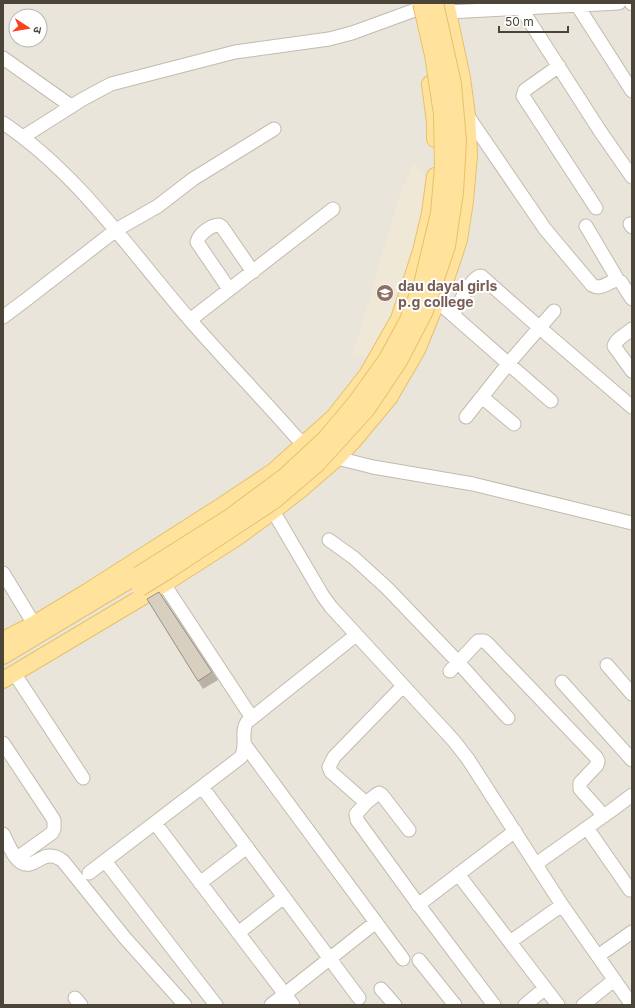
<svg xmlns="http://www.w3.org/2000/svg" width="635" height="1008" font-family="Inter,'Noto Sans Devanagari',sans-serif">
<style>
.residential{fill:#eae5da;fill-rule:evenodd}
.education{fill:#efe8d6}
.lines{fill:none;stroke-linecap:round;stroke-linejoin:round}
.minor-casing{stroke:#c2bbae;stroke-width:15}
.major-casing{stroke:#e6c16a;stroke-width:18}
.minor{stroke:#fff;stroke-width:13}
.major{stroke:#ffe39c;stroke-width:16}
.major-bridge-casing{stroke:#e6c16a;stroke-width:18;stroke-linecap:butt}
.major-bridge{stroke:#ffe39c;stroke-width:16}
.wall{fill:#bab2a6}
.building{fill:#d8cfc1;stroke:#979187}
.labels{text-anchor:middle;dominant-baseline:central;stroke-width:4;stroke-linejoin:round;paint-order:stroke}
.education-label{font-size:14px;font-weight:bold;fill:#785e54;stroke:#fff;text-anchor:start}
</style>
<rect width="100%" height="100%" fill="#f6f3ec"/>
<path class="residential" d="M3,3H632V1005H3ZM16,16H40V40H16Z"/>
<path class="education" d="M414,162L432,186L414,250L383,335L377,356L352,357L401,191Z"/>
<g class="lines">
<g class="minor-casing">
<path id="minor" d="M631,3L632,4
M577,5L632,91
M521,8L600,131L632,177
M448,12L619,3
M3,58L71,106
M559,66L525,90L523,96L596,208
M467,115L545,229L592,285C602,291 608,281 618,280L621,282L632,299
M3,123C79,174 131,252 190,320C224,359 261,397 296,437L311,449
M23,137L83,99L111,84L235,52L329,39L352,33L415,10
M630,224L632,227
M586,226L618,280
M229,289L197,242C199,234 211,225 219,225L222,227L253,272
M437,301L551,401
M453,315C459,306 470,277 481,276L540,328L632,407
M3,317L27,299L116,230L158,206L193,179L274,129
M190,320L333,209
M632,329C626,334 616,339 614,346L632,371
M482,397L514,424
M466,417L508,364L554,311
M329,456L373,467L473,484L632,523
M273,511L323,596L331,607L454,741L468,759L562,905L632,1005
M329,540L354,558L387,588L458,662L508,718
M3,573L34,624
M164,584L252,718
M607,665L632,694
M450,671L478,641H484L487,643L596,757L598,761L597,765L580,783V789L604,816
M14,673L83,778
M562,682L632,760
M403,686L334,757L329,767L331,772L365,802C371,801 374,795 379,793L382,795L409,830
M3,743L54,820V829L52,833L17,858
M245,745L403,959
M202,787L359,998
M367,802L356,814L357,820L415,900L494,1005
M155,823L293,1005
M587,828L630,890
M3,834C8,843 13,858 22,863C35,870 44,846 63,861L125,938L185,1005
M105,861L216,1005
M536,864L612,810L632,795
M89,873L241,757C248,744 240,733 247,722L356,635
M458,874L558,1005
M200,883L247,847
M418,905L515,831
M238,933L284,897
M510,942L562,905
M598,956L632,932
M419,960L455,1005
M381,989L395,1005
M75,998L81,1005
M271,1005L376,922
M525,1005L545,988
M583,1005L614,980"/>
</g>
<g class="major-casing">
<path id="major" d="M430,84L435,122V139
M3,640L34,624L87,592L220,507L274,471L334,417L367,375L399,319L421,251L430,213L435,176
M3,656L138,575
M3,680L164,584L236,538L273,511L300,490L337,458L354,440L389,398L417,350L447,276L459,240L465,201L469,155L467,115L462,78L446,3"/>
</g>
<use href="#minor" class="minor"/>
<use href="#major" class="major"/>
<g class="major-bridge-casing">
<path id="major-bridge" d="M138,575L230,517L284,477L326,438L357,401L387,359L408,320L422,284L439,213L443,167L442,114L433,55L421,3
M140,588L169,570L275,500L316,465L367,409L399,361L425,311L447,246L455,192L458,141L453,84L435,3"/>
</g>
<use href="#major-bridge" class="major-bridge"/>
</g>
<path class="wall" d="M165,600L218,680L203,689L198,681Z"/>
<path class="building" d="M159,592L212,672L198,681L147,599Z"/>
<defs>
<g id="university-disc" transform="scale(0.9)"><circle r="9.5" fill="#8d6e63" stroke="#fff"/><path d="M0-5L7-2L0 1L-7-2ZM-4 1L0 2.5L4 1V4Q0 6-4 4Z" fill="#fff"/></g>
</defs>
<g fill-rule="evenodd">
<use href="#university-disc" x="385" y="293"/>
</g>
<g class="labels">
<g class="education-label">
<text x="398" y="285">dau dayal girls<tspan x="398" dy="16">p.g college</tspan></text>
</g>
</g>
<rect width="635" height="1008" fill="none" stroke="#4b4439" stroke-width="8"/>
<g transform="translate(28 28) rotate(102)"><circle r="19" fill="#ffffff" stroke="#b7b4b0"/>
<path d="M0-3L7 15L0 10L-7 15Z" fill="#fc3f1d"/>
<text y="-6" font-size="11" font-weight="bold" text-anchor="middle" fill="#4b4439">उ</text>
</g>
<path d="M499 26v6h69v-6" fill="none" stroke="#4b4439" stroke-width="2"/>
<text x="505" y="26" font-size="12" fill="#4b4439" stroke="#ffffff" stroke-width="3" paint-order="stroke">50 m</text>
</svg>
